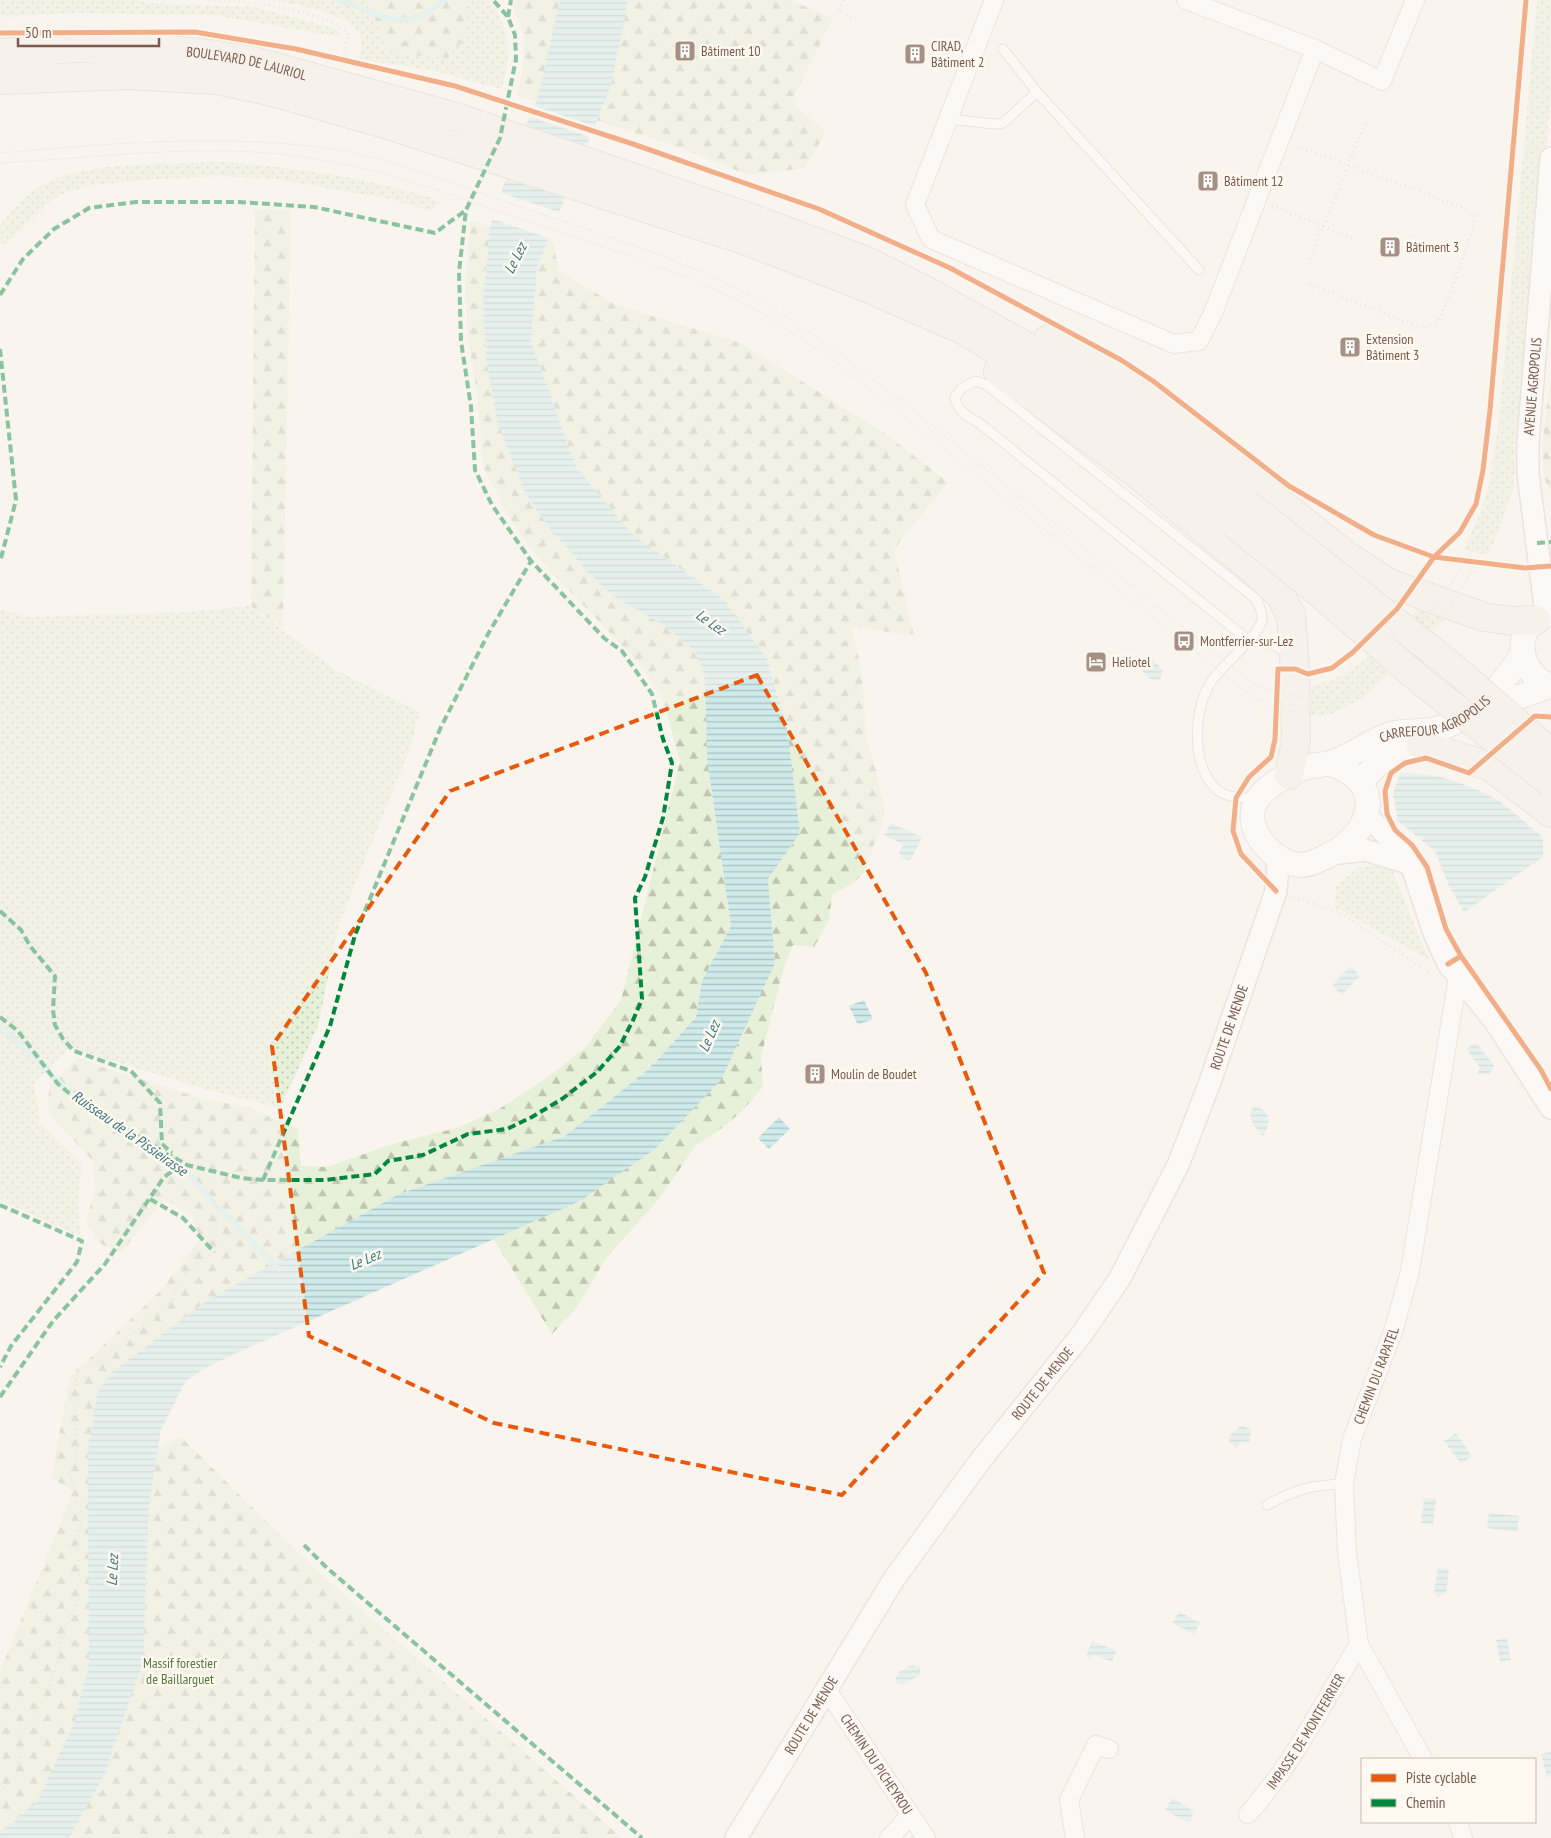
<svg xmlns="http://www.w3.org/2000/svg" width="1551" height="1838" font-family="'PT Sans Narrow',sans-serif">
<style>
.grass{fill:url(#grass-dots)}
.forest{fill:url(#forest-firs)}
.water{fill:url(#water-rules)}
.pier{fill:#f9f4ee}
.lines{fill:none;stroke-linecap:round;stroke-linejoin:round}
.stream{stroke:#ceeaea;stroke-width:5.5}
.service-casing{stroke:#d9d0ca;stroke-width:11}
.minor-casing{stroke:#d9d0ca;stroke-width:20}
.tertiary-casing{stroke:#d9d0ca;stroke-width:24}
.secondary-casing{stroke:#d9d0ca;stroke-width:26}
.primary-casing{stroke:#dad0ca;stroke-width:30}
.path{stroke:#dbd3ce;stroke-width:3;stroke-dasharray:1 4;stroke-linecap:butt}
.service{stroke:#fefdfc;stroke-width:9}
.minor{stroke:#fefdfc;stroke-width:18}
.tertiary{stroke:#fefdfc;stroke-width:21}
.secondary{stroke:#fefdfc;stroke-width:24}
.primary{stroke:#f4eee6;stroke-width:28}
.tram{stroke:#e5e3e6;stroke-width:1}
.primary-bridge-casing{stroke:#dad0ca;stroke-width:30;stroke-linecap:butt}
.primary-bridge{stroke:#f4eee6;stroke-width:28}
.quiet{stroke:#00873e;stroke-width:4;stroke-dasharray:8 4;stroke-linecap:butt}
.cycleway-casing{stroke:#fff9f1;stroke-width:8}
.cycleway{stroke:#e8590c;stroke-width:5}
.marked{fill:none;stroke:#e8590c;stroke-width:4;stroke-dasharray:10 6;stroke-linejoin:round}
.labels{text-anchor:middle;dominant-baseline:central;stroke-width:5;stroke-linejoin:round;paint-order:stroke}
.poi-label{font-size:14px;fill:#7a5a4b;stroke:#fff9f1;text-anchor:start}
.street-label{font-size:14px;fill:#7a5a4b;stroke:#fff9f1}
.park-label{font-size:14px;fill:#537a3f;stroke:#fff9f1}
.water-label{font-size:15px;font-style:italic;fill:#3c7880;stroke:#fff9f1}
</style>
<defs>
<pattern id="grass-dots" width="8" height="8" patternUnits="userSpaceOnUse" patternTransform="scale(1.25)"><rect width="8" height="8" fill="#e7f0d8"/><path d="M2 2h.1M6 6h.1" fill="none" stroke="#c0c5b1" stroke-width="1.8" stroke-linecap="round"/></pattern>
<pattern id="forest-firs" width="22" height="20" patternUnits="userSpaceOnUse" patternTransform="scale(1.25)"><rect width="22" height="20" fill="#e7f0d8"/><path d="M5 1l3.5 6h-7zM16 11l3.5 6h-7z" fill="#c0c5b1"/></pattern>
<pattern id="water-rules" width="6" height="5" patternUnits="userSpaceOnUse" patternTransform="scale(1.25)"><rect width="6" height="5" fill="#ceeaea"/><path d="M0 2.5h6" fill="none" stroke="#acc1c0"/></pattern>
</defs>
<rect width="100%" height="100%" fill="#f9f4ee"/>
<path class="grass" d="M0,0H138L147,3L254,7L338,29L340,37L213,15L73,13L3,17L0,16Z
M272,0H488C511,23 512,60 501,89L434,71L359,59C360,53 362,45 361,40C357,13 295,5 272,0Z
M1537,0H1551V94L1520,431L1512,492L1500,528L1488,555L1463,550L1481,511L1489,484L1498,428Z
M225,162C298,168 371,178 441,201L431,211L390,199L275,179L220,176L147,180L91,185L65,193L52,200L5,246L0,241V225C12,212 25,195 41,186C85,160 174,164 225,162Z
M251,606L336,670L420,712L408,754L339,924L318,1026L280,1108L205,1089L70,1048L34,1083L40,1123L82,1163L78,1200L81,1237L0,1200V609L27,617L187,612Z
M1421,606L1446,618L1365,697L1329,715L1310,716L1311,686C1358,677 1388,638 1421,606Z
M1373,866L1392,870L1429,960L1335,907L1336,886L1359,867Z"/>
<path class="forest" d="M368,0H469L463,7L466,37L447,58L387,53Z
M514,0H570L538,102L518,96C521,74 527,51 522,29C519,15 513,17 514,0Z
M628,0H789L833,18L791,102L826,132L805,168L748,175L684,149L597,121L611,86Z
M255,209L291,210L283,628L251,606Z
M471,220L490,227L483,299L486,358L497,421L617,599L664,625L696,652L705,679L707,758L731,926L702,981L696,1016L649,1069L565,1136L397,1195L208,1300L111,1373L89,1483L181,1437L315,1569L622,1838H0V1672L73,1491L51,1478L70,1377L159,1292L200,1239L191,1215L164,1199L121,1253L101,1244L86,1222L95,1188L93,1161L48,1113L49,1085L79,1057L102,1067L204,1099L248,1107L298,1129L301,1166L327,1167L396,1143L457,1128L501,1108L545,1079L585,1048L621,1000L680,761L663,699L640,664L553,574L517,531L483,467L477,394L468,339L465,283Z
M551,233L559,271L614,304L741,343L883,432L948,482L894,549L914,636L851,626L859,658L864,694L865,734L876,770L885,815L864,873L853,883L832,895L829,920L814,947L793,945L783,970L761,1057L763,1087L741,1112L713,1135L696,1145L659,1199L606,1258L577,1307L552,1334L493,1238L775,963L768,879L800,833L724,600L632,534L576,467L531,342L537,267Z
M1551,377V491C1534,472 1548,403 1551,377Z"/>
<path class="water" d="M560,0H628L611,86L537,267L531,342L576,467L632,534L724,600L767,659L787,728L800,833L768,879L775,963L721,1080L655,1149L580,1201L243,1350L203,1369L185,1382L161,1430L149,1504L143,1661L105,1773L69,1838H0V1833L37,1802L74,1723L89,1664L88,1449L97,1394L111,1373L208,1300L397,1195L565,1136L649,1069L696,1017L702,981L731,926L707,758L705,679L696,652L664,625L617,599L588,572L551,530L525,493L497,421L486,358L483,299L490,227L514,153L538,97Z
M1149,656L1163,670L1160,680L1150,679L1140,668L1143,659Z
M1400,773C1431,772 1462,781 1490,796C1509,806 1526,824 1543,837V857L1464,912L1449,886L1435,851L1398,821L1393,794Z
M891,823L922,837L911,859L907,860L902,858L899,853L903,844L884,835Z
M1350,966L1360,976L1342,995L1332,986Z
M864,1000L873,1019L858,1025L849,1006Z
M1472,1044L1478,1045L1493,1064L1494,1068L1489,1074H1477L1480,1068L1467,1049Z
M1255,1106C1271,1110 1272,1124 1263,1136C1255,1128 1244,1115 1255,1106Z
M779,1117L790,1129L769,1149L758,1138Z
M1242,1425L1251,1430L1250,1440L1245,1444L1242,1441L1236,1447L1229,1442V1436Z
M1456,1433L1472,1456L1461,1464L1444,1441Z
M1424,1498L1436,1499L1433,1525L1421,1523Z
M1489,1513L1519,1516L1517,1532L1487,1528Z
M1438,1568L1449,1570L1446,1593L1438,1597L1434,1592Z
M1179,1612L1200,1623L1194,1634L1172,1623Z
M1507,1638L1511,1660L1500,1662L1496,1640Z
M1092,1641L1116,1651L1112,1662L1093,1654L1090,1659L1086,1657Z
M912,1665L920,1668L921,1674L905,1684H898L895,1680L899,1672Z
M1551,1752V1776L1547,1777L1541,1754Z
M1173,1798L1193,1811L1191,1822L1183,1820L1165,1810Z"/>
<path class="pier" d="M532,105L597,127L593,138L527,116Z
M499,192L562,213L551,239L490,218Z"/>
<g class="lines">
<path class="stream" d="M339,0C384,15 403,36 444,0
M0,1026L81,1103L141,1144L181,1165L216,1205L279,1269"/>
<g class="service-casing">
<path id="service" d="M1003,49L1037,92L1199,270
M948,119L994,124L1003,123L1037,92
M1255,798C1243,798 1226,798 1216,789C1191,764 1193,710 1211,682C1222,665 1258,637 1262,620C1263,612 1259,606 1256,599L987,385L975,381L962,388L955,397C957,411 966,416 978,422L1248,640L1272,644L1289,654
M1267,1505C1297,1489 1310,1485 1344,1484"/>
</g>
<g class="minor-casing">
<g id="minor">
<path d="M994,0L915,205L931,239L1174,344L1199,341L1213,313L1315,49"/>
<path d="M1186,0L1315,49L1382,81L1415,0"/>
<path id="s1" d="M827,1690L926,1838"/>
<path id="s2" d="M1423,1759L1359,1644L1347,1553L1344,1484L1352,1439L1393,1332L1410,1271L1458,977"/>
<path id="s3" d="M1248,1814C1293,1764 1324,1702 1359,1644"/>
<path d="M1458,1822L1463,1838"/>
<path d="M889,1838L910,1816"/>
<path d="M1075,1838L1069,1800L1096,1745L1109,1749"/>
</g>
</g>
<g class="tertiary-casing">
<g id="tertiary">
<path id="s4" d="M1546,614L1528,474V442L1551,158"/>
<path d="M1365,819L1372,821L1392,840L1411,864L1434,933L1448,964L1494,1020L1551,1108"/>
<path d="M1331,854L1365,850L1411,864"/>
<path id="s5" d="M736,1838L894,1579L980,1461L1082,1334L1120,1278L1178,1165L1210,1082L1276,891L1278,865L1275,857"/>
</g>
</g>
<g class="secondary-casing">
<g id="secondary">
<path d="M1551,613C1511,622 1515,673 1551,686"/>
<path d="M1485,717L1510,700L1550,686"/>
<path id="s6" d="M1329,764C1386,779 1375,832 1329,855C1321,859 1310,865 1301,865C1272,864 1238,824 1259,797C1271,782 1293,771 1311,766C1317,765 1323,765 1329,763C1352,757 1369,741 1391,734C1405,730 1419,732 1432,730C1473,722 1501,686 1523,654"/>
<path d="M1361,783C1383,752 1403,748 1438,742"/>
</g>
</g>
<g class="primary-casing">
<g id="primary">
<path id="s7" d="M0,53L77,48H142L203,53L253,61L456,117L757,220L867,261L929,292L1058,364L1151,427L1247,504"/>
<path d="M0,80L127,75L217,80L277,93L385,124L747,241L865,287L965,331L1049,383L1139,448L1233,523"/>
<path d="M1048,339L1107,370L1151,400L1350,558L1391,584L1484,617L1512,621L1536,620"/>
<path d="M998,371L1138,475L1254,571L1281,596L1291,616L1295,669L1296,741L1289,775"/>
<path d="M1421,745L1489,766L1551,813"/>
</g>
</g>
<path class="path" d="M163,0H165
M209,0C239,0 333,10 349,35L342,61
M844,0L839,11L859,20
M1297,146L1462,207L1474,216V224L1449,297L1438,321L1422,328L1306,283
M1272,206L1355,239
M1310,259L1358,140L1366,124
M1293,897L1339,912L1429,972
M0,1792L16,1774L22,1734L45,1697L58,1663L62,1635L76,1606L79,1579L77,1540L82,1517L69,1473L76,1459L75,1400L77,1370L91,1366L141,1328L173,1299L176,1288L188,1271L214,1252L218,1208L205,1189L216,1171"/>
<use href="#service" class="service"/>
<use href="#minor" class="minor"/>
<use href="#tertiary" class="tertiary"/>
<use href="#secondary" class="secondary"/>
<use href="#primary" class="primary"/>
<path class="tram" d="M0,153C106,144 213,134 319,147C384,155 447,182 509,203C587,230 668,253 741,291C817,330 882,387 949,439C1051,520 1151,602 1253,684C1305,707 1337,698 1380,661C1424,623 1461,579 1484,524C1504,474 1505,392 1510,337C1521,224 1531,112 1542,0
M0,163C89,158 180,146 269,153C361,161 434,188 520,219C589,243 661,264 727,295C766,313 801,339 836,362L1239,687C1256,699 1272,709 1294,711C1348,714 1419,646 1450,605C1469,580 1485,548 1496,518C1505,495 1506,472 1510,448L1551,7"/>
<g class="primary-bridge-casing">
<path id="primary-bridge" d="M1247,504L1454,668L1551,753
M1233,523L1310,585L1421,681L1551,783"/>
</g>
<use href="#primary-bridge" class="primary-bridge"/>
<path class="quiet" d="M508,17L511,0
M0,295L23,259L54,229L89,208L136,202H238L314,207L435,233L466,210
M0,349L16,500L0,562
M1537,543L1551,542
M0,911L21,930L30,946L55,976L53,1010L55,1025L63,1039L74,1051L131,1071L160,1103L162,1144L172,1153
M0,1017L18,1031L58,1084L81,1103L187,1165L241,1178L263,1180H325L375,1174L388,1161L423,1155L468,1134L507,1129L532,1117L562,1099L597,1072L620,1046L634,1018L642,999L635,898L645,877L663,818L672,763L663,739L652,694L622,651L604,638L531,561L492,505L475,470L471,407L461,341L459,272L466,210L500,138L516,59L515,35L508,17L493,0
M263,1180L330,1026L355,935L440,729L488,634L531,561
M150,1199L183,1218L214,1252
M0,1205L82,1241L77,1262L11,1346L0,1367
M0,1397L53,1321L105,1264L164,1177L181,1165H187
M304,1545L327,1568L642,1838"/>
<g class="cycleway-casing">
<path id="cycleway" d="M0,33L195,32L296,49L455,86L633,144L819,209L950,268L1121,360L1153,381L1289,486L1374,535L1434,557L1525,568L1551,566
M1276,891L1241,854L1233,831L1236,798L1249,777L1271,757L1275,739L1278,669H1295L1308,674L1332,668L1352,653L1397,609L1434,557L1460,532L1476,504L1483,470L1490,410L1526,0
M1461,956L1541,1070L1551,1089
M1448,964L1461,956L1446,929L1427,867L1412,845L1395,830L1387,814L1385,791L1391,773L1405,763L1426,758L1469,773L1535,716L1551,717"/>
</g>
<use href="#cycleway" class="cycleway"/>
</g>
<path d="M0 0H1551V1838H0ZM757,675L926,973L1044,1273L842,1495L494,1423L309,1336L272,1046L450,791Z" fill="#f9f4ee" fill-opacity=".55" fill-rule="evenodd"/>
<path class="marked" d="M757,675L926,973L1044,1273L842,1495L494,1423L309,1336L272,1046L450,791Z"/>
<defs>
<g id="building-square" transform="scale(1.125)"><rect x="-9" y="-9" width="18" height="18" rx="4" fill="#a69084" stroke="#fff9f1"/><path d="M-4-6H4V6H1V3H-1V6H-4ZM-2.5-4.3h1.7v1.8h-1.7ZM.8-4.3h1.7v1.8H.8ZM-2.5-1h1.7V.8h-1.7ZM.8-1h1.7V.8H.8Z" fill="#fff"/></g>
<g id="bus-square" transform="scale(1.125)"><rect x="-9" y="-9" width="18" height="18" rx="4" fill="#a69084" stroke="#fff9f1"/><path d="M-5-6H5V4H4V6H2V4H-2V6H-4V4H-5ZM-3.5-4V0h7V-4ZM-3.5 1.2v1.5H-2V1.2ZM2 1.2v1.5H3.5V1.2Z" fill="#fff"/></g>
<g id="hotel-square" transform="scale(1.125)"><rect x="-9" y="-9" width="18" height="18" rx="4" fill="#a69084" stroke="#fff9f1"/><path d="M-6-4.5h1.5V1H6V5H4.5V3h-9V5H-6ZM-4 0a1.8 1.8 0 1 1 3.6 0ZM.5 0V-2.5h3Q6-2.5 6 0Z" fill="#fff"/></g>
</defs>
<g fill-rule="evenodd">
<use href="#building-square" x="685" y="51"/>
<use href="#building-square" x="915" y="54"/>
<use href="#building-square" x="1208" y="181"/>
<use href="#building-square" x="1390" y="247"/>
<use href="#building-square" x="1350" y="347"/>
<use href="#bus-square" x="1184" y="641"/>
<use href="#hotel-square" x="1096" y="662"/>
<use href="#building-square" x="815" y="1074"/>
</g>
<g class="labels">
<g class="poi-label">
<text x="931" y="46">CIRAD,<tspan x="931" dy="16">Bâtiment 2</tspan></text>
<text x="701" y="51">Bâtiment 10</text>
<text x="1224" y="181">Bâtiment 12</text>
<text x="1406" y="247">Bâtiment 3</text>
<text x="1366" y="339">Extension<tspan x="1366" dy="16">Bâtiment 3</tspan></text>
<text x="1200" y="641">Montferrier-sur-Lez</text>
<text x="1112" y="662">Heliotel</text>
<text x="831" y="1074">Moulin de Boudet</text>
</g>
<g class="street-label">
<text stroke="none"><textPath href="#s7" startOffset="248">BOULEVARD DE LAURIOL</textPath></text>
<text stroke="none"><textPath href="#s4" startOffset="229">AVENUE AGROPOLIS</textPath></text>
<text stroke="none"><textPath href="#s6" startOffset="448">CARREFOUR AGROPOLIS</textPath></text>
<text stroke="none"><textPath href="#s5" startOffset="954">ROUTE DE MENDE</textPath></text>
<text stroke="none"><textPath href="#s2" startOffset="406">CHEMIN DU RAPATEL</textPath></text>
<text stroke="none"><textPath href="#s5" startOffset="549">ROUTE DE MENDE</textPath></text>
<text stroke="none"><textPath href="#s5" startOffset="144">ROUTE DE MENDE</textPath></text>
<text stroke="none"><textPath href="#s3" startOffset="101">IMPASSE DE MONTFERRIER</textPath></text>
<text stroke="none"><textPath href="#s1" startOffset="89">CHEMIN DU PICHEYROU</textPath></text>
</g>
<g class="park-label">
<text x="180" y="1663">Massif forestier<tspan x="180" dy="16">de Baillarguet</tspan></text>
</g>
<g class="water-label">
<text transform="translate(515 258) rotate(-63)">Le Lez</text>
<text transform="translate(711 622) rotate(35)">Le Lez</text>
<text transform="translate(709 1036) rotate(-66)">Le Lez</text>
<text transform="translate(130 1133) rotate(35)">Ruisseau de la Pissieirasse</text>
<text transform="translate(365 1259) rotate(-23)">Le Lez</text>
<text transform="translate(112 1570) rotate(-87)">Le Lez</text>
</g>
</g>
<rect x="1361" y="1758" width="175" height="65" fill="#fff9f1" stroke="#cab9af"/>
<rect x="1371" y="1774" width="25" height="8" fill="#e8590c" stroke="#cab9af"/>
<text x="1406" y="1783" font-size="15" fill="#7a5a4b">Piste cyclable</text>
<rect x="1371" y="1799" width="25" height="8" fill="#00873e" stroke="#cab9af"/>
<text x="1406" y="1808" font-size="15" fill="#7a5a4b">Chemin</text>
<path d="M18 38v8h141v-8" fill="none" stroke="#7a5a4b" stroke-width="2.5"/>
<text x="25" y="38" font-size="15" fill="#7a5a4b" stroke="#fff9f1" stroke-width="4" paint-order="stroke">50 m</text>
</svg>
